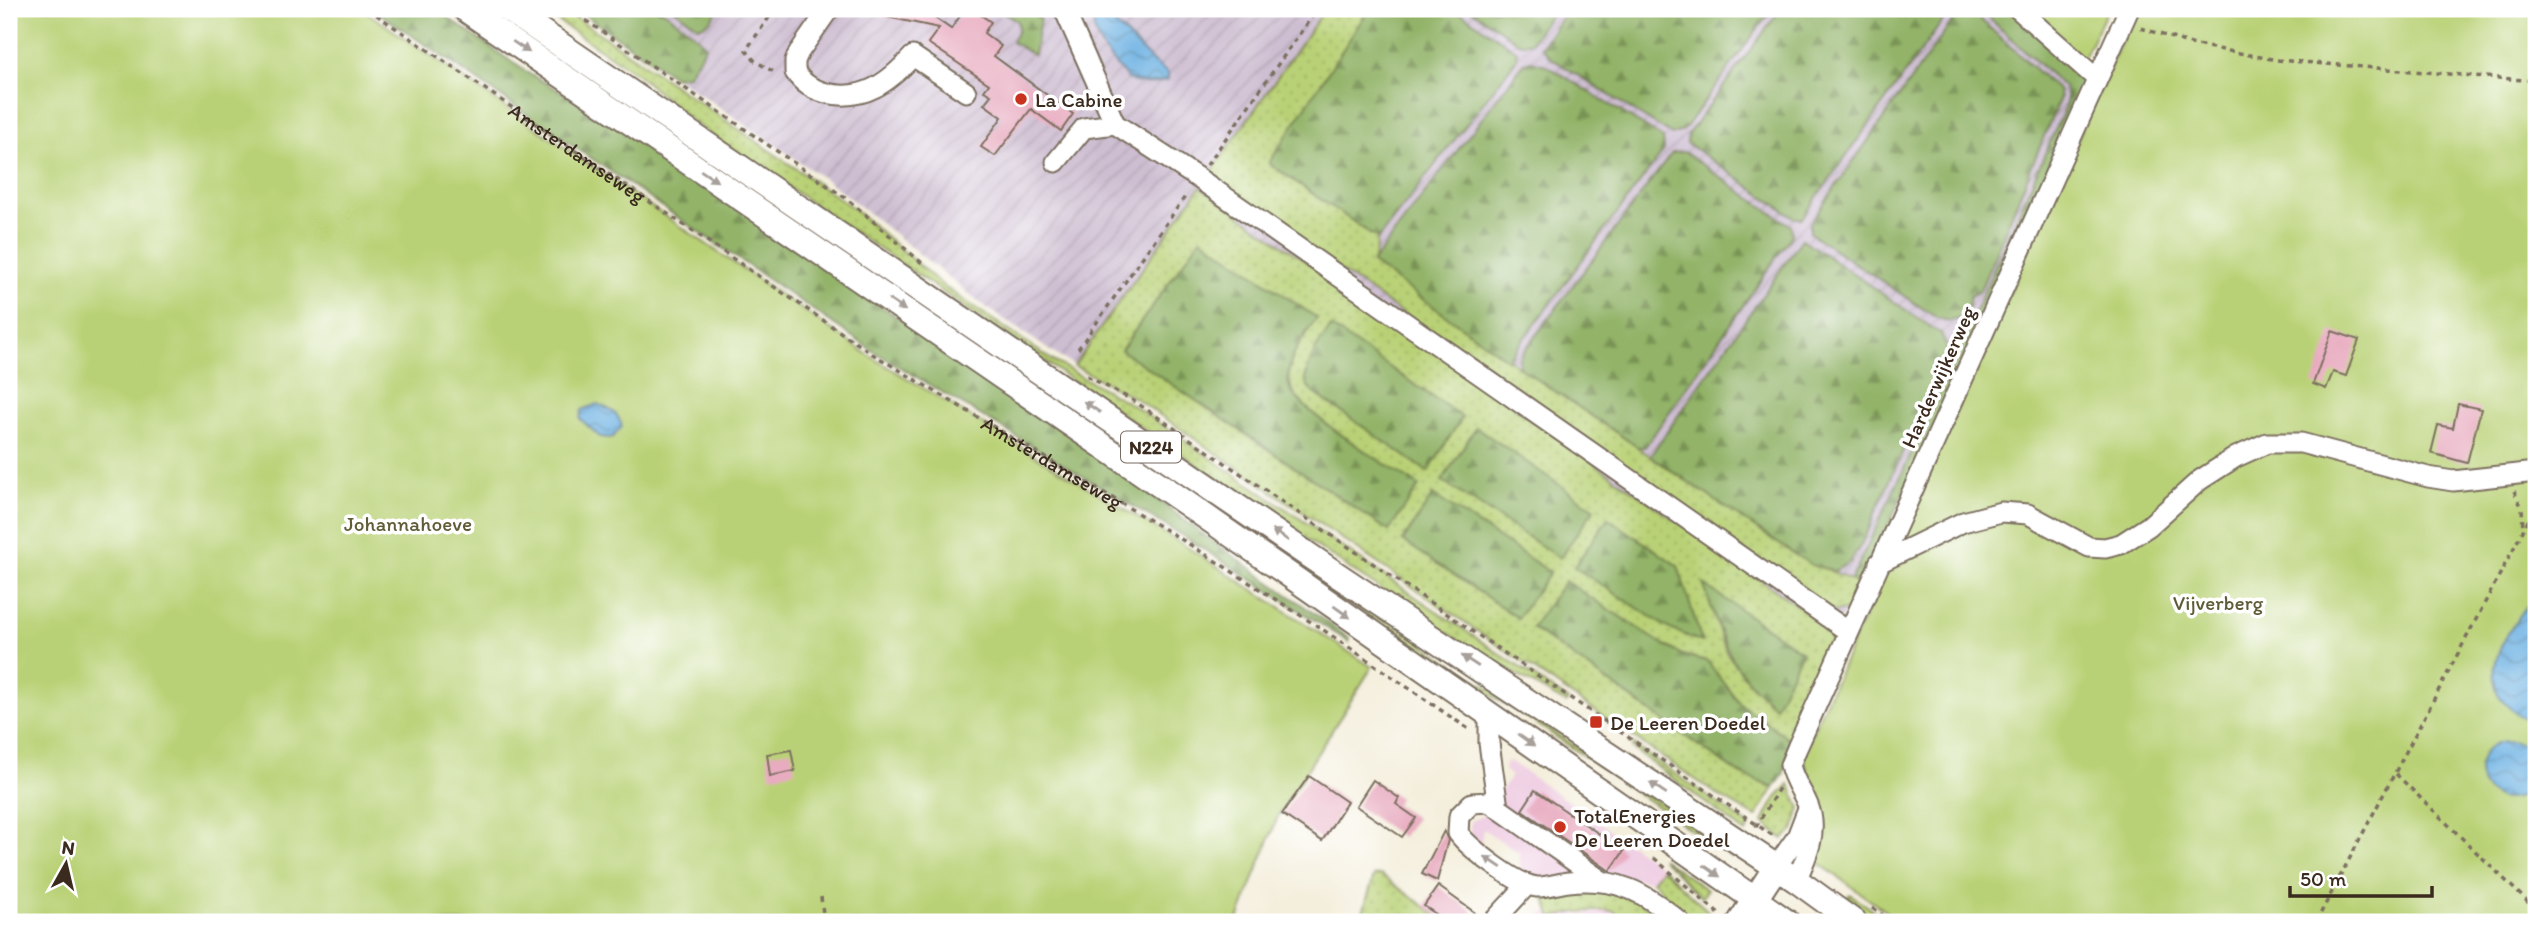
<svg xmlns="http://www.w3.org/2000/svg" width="2545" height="931" font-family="Itim,sans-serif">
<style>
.built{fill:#f0d0e4}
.industrial{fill:url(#industrial-furrows)}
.grass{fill:url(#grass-dots);stroke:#7a7e4a;stroke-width:2;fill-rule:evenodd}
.forest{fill:url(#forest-firs);stroke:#666e42;stroke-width:2}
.park{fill:#b9d176;stroke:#7a7e4a;stroke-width:2}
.water{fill:url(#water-waves);stroke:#546e80;stroke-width:2}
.building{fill:#e8abbf}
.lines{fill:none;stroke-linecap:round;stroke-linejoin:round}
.minor-casing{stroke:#7c6f61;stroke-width:23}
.major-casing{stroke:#7c6f61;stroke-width:28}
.path{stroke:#7c6f61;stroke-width:3.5;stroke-dasharray:5 5;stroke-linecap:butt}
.minor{stroke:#fff;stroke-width:19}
.major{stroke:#fff;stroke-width:24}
.oneway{fill:#a79f9a}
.poi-dot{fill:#c8321e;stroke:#fff;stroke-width:2.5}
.labels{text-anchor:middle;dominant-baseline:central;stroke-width:7;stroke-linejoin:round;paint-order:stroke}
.shield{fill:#fff;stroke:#766a62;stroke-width:2}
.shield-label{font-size:19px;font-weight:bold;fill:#3b2a1e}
.poi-label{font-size:21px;fill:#3b2a1e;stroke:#fff;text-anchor:start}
.street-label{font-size:21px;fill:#3b2a1e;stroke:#fff}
.park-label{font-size:21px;fill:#615c38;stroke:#fff}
</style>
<defs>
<pattern id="industrial-furrows" width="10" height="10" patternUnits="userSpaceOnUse" patternTransform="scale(1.75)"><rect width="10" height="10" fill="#cebed1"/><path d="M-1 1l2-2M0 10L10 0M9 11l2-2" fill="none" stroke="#b2a3b3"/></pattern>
<pattern id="grass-dots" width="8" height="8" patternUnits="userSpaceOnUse" patternTransform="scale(1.75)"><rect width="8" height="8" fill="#b9d176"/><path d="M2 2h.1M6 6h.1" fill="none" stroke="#a0b466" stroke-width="1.8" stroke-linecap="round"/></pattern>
<pattern id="forest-firs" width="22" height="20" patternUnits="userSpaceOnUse" patternTransform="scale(1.75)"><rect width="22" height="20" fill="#92b367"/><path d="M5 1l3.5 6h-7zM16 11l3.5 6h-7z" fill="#789254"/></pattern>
<pattern id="water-waves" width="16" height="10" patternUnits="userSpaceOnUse" patternTransform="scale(1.75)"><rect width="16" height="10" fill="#6cb1e2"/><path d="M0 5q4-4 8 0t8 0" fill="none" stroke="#5a90b7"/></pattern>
</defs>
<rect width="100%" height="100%" fill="#fff"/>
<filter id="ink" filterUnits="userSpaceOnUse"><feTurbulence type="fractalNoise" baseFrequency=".0143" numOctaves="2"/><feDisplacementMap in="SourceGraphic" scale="14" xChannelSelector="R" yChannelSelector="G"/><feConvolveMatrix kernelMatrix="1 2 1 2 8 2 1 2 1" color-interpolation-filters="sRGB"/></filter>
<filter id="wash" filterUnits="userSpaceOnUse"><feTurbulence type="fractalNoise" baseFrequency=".00686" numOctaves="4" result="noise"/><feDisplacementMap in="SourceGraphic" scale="28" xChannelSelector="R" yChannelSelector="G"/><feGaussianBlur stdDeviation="1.57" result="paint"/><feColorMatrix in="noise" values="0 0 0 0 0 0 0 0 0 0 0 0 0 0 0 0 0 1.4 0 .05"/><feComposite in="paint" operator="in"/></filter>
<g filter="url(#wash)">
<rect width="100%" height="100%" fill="#f4efdd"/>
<path class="built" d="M1510,761L1651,859L1662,868L1652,881L1605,875L1536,879L1520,872V853L1483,829L1480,846L1470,837V821L1485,815L1511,776L1504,770L1505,763Z
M1608,911L1618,913L1622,922H1519L1550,912L1552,918L1568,913L1576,915Z"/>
<path class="industrial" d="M576,9H2010L2082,74L1970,346L1769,774L1695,771L1526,663L1135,398L1061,358L983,305L832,184Z"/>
<path class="grass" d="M484,9H491L1263,537L1734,852L1731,857L1533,721L1427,657Z
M540,9H564L853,208L943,286L1055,362L1131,404L1568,700L1566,703L1482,655L1359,575L694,123L637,74Z
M1325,9H1369L1270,164L1378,239L1373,263L1508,359L1797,556L1862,585L1852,611H1831L1207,178Z
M1200,187L1822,623L1836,648L1792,741L1740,704L1707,661L1682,655L1662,644L1565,581L1532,628L1738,773L1774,788L1756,817L1721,797L1135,398L1074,366ZM1317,318C1285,364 1272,382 1321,420L1122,350ZM1331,328L1462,417L1428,471L1305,378L1315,350ZM1433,496L1461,514L1403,540ZM1704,585L1754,689L1726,652Z
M1634,745L1750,826L1746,833L1632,748Z
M1789,784L1800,808L1793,831L1783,839L1763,822L1773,802Z
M1662,858L1707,890L1703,896L1701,897Z
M1662,868L1710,913V918C1685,931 1666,892 1652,881Z
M1381,875L1446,922H1360L1374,876Z
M1603,889L1640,902L1668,922H1639L1637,919L1622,922L1614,911C1594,910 1570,912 1552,918L1545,898L1563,891Z
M1850,894L1890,922H1873L1844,902Z"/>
<path class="forest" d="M373,9H435L531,75L598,112L1097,454L1207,537L1350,639L1349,642L1191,541L873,351Z
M576,9H661L698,37L706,46L688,75L675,77Z
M674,9H719L709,22L699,27Z
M998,9H1028L1040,19L1034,55L1012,42L1018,30L1017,21Z
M1369,9H1455L1517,51L1516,60L1378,239L1269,163Z
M1470,9H1553L1554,10L1530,43H1519Z
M1568,9H1772L1684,130L1672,135L1551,58L1541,47Z
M1781,9H1951L1802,218H1795L1687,143L1688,134Z
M1979,9H2011L2083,73L2085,89L1862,585L1851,580L1925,425L2065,108L2067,98L2064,87Z
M1971,11L2058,90L2060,98L1980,291L1970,296L1967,312L1958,319L1949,321L1937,318L1810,233V223L1958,13Z
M1531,61L1546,65L1663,138L1664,150L1508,360L1372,263L1524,63Z
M1684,152L1791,226L1792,235L1645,447H1638L1519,367V358L1672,153Z
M1201,238L1317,318C1304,335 1284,362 1289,385C1294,410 1394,469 1419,486L1389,531L1121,350Z
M1802,239L1941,334L1948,350L1861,545L1850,562L1835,571L1814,566L1797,556L1650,456Z
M1331,327L1462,417L1428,472L1310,390L1306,382C1306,362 1319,343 1331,327Z
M1476,427L1594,509L1560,558L1442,481Z
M1433,495L1550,572L1518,618L1403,541Z
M1608,518L1678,566L1702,642L1670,629L1574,567Z
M1565,581L1662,644L1682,655L1707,661L1740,704L1792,741L1783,775L1774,788L1738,773L1532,628Z
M1703,584L1802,652L1775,707C1725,664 1725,643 1703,584Z"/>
<path class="park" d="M9,9H362L870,356L1187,547L1372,667L1279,814L1237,922H9Z
M2026,9H2108L2083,60Z
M2136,9H2536V922H1900L1816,861L1818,818L1803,753Z"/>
<path class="water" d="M1098,13L1103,14C1120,28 1135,43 1150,59C1155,65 1163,68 1168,74V79C1157,85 1139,85 1128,79C1116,65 1082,32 1098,13Z
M597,404C610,409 619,413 622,427L612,438L600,437L580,419L582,410Z
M2536,595V723C2463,695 2500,638 2536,595Z
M2479 770a29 29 0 1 1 58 0a29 29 0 1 1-58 0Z"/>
<g id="blocks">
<path class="building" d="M882,9H922L951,29L965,9H972L991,22L984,33L1001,46L994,56L1073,114L1061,131L1031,109L995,156L981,147L1002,117L984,104L991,95L984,91L989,84L928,43L939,28L882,16Z
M2332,331L2359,340L2346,376L2333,372L2326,389L2313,384Z
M2458,404L2481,409L2467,463L2431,453L2438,425L2453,428Z
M791,750L795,771L770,776L767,754Z
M1309,776L1347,802L1322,841L1282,814Z
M1373,780L1399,798L1396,804L1416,818L1402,837L1356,806Z
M1535,790L1624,851L1610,871L1522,810Z
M1444,831L1448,840L1437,881L1422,874Z
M1438,886L1474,912L1467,922H1448L1424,906Z"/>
</g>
</g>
<g filter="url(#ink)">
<use href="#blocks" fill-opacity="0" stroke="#7c6f61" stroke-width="2"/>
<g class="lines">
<g class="minor-casing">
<path id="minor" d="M829,9L799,52L795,61V72C803,84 812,89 826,93C864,102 889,82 913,56L966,92
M1064,9L1115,124
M2018,9L2097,79
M1056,162L1084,128L1115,124L1198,178L1849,632
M1879,563L1963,522L2001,512L2028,514L2089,547L2105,548L2121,544L2149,526L2200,480L2236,457L2267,443H2301L2428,477L2453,481L2536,472
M1489,714V743L1498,808L1602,881
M1498,808L1489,802L1472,803L1459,816L1458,833C1470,849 1517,885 1537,887C1548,887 1558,883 1569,882C1617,877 1645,892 1680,922
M1776,867L1797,837L1807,811
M1796,880C1807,857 1819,831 1808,805C1802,791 1793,780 1790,765L1797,748L2129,9
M1493,922L1527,885"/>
</g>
<g class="major-casing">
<path id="major" d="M465,9L1186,503L1787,922
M508,9L1336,574L1796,880L1854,922
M1740,922L1776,867"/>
</g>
<g class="path">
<path id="s1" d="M368,9L871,353L1189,544L1322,629L1470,730"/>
<path d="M569,9L847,199L922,263"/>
<path d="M775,9L746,50L755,61L776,73"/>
<path d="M2141,28L2191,44L2277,60L2536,81"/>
<path d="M1207,165L1317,9"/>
<path d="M1078,349L1187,194"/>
<path d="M1087,376L1134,401L1775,837"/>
<path d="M2514,491L2522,508L2523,530"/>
<path d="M2396,774L2536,910"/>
<path d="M1756,827L1779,788"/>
<path d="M1654,858L1720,915"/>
<path d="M821,897L824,922"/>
<path d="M1872,908L1893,922"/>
<path d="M2316,922L2536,506"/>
</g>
<use href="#minor" class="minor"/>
<use href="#major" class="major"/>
</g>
<defs><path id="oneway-solid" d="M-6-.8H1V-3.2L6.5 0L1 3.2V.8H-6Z" transform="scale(1.75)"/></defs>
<g class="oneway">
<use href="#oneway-solid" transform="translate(521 47) rotate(34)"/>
<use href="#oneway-solid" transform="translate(709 176) rotate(34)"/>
<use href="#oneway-solid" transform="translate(897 305) rotate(34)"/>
<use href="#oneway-solid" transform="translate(1092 407) rotate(-146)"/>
<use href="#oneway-solid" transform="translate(1280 535) rotate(-146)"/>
<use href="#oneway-solid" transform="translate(1342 612) rotate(35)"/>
<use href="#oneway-solid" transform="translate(1470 661) rotate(-147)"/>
<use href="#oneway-solid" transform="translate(1526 740) rotate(35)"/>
<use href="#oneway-solid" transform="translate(1658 788) rotate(-146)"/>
<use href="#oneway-solid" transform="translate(1493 862) rotate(-146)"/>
<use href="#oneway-solid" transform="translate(1712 871) rotate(35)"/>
</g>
</g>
<g class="poi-dot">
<circle cx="1021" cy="99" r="7"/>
<rect x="1589" y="715" width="14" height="14" rx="3.5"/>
<circle cx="1560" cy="827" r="7"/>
</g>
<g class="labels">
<rect class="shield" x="1121" y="431.5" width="60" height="31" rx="5"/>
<g class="shield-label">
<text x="1151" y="447">N224</text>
</g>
<g class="poi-label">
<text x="1035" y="99">La Cabine</text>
<text x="1610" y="722">De Leeren Doedel</text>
<text x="1574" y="815">TotalEnergies<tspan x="1574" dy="24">De Leeren Doedel</tspan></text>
</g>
<g class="street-label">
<text stroke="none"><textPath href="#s1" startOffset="254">Amsterdamseweg</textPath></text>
<text transform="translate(1938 377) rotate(-66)">Harderwijkerweg</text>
<text stroke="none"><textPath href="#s1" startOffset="821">Amsterdamseweg</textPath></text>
</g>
<g class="park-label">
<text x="408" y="523">Johannahoeve</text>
<text x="2218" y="602">Vijverberg</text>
</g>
</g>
<rect width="2545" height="931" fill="none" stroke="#fff" stroke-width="35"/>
<g transform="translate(66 864) rotate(8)" stroke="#ffffff" stroke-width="5" paint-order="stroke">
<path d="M0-5L12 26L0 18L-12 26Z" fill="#3b2a1e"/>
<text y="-10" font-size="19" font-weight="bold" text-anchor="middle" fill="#3b2a1e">N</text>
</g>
<path d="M2290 886v10h142v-10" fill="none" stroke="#3b2a1e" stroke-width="3.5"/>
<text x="2300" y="886" font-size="21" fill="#3b2a1e" stroke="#ffffff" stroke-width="5" paint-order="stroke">50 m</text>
</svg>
